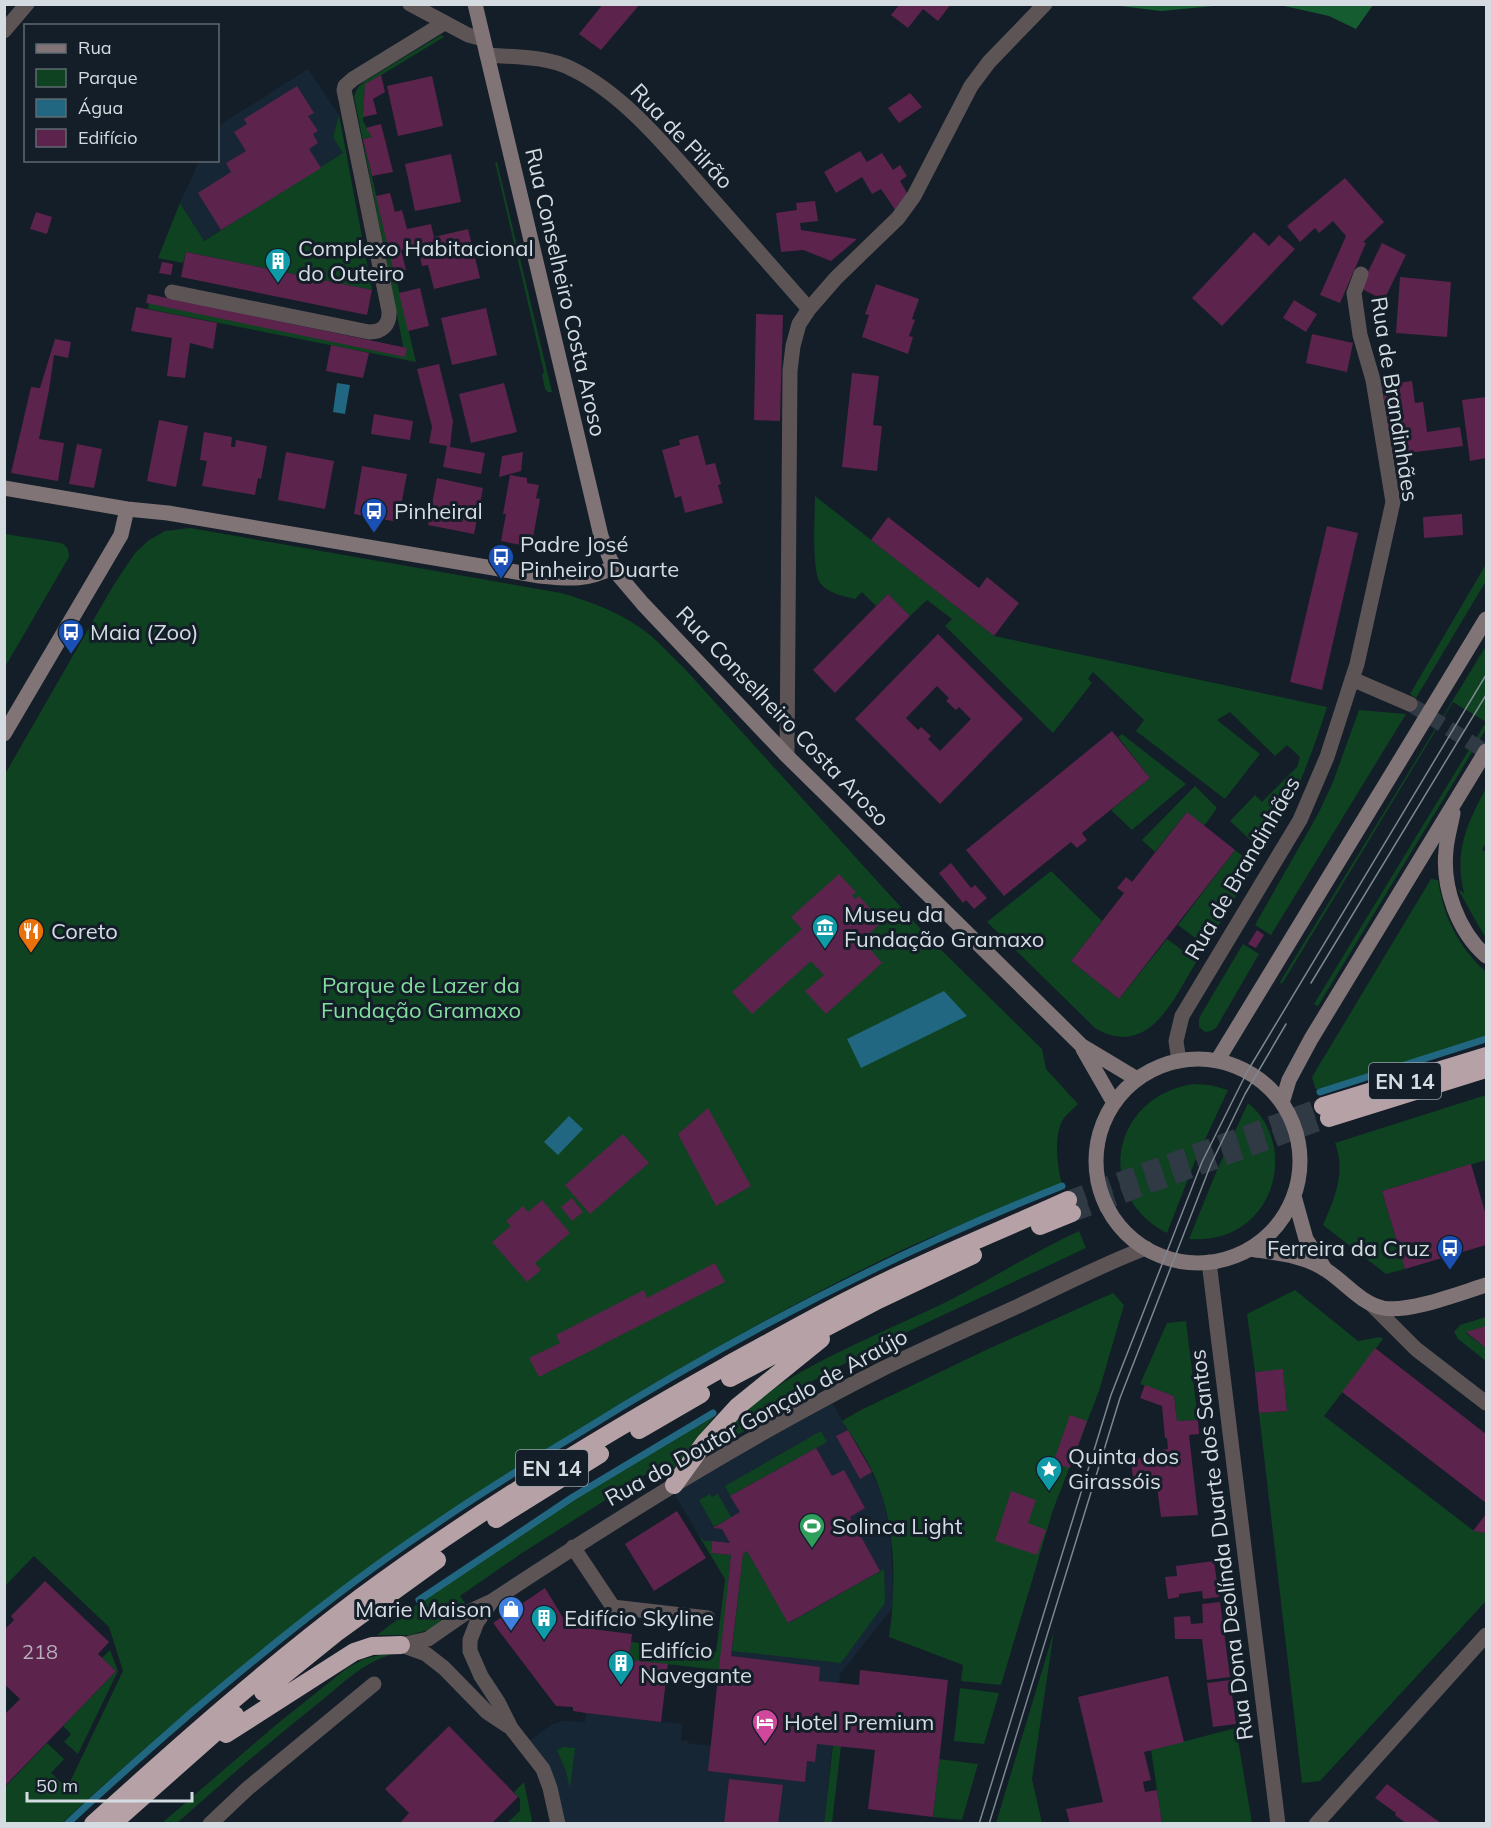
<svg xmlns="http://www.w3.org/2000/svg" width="1491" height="1828" font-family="Mulish,sans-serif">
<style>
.built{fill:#162635}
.green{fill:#0e4221}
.forest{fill:#155c30}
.water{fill:#216781}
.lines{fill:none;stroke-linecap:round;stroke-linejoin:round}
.stream{stroke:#216781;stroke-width:7}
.building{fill:#5c234c;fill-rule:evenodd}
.street-tunnel{stroke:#303a44;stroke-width:15;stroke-dasharray:15 8;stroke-linecap:butt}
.highway-tunnel{stroke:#303a44;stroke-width:18;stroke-dasharray:18 9;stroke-linecap:butt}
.street{stroke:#5d5456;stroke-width:15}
.secondary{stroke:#817476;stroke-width:15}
.highway{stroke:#b6a2a6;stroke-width:18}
.tram{stroke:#7d878f;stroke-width:1.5}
.labels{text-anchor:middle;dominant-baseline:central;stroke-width:6;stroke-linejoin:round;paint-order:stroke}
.number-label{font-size:20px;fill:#b6aebc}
.shield{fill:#131e28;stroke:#9aa3aa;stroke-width:1.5}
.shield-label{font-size:21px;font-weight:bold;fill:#d4dce2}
.street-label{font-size:22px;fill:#d4dce2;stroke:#131e28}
.poi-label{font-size:22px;fill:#d4dce2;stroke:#131e28;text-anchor:start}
.park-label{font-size:22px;fill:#82de9c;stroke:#131e28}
</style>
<rect width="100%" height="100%" fill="#131e28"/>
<path class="built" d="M308,69L339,115L333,137L343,153L203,241L180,203L199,161L218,160V126Z
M831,1400L880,1489L890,1529L894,1606L840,1674L824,1823H561L526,1743L551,1725L562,1721L585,1722L586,1713L682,1724L681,1740L688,1741V1743L711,1746L731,1555L711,1553L712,1541H705L699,1536L671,1488Z"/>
<path class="green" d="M441,35L444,37L365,85L363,121L372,137L363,139L416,362L148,309L149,303L405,356L354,96L358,87L365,81Z
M339,115L372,290L186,252L183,263L158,258L180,203L204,241L343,153L333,137Z
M495,162H497L552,392H548L545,389L542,375L544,372Z
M815,496L994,636L1327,707C1311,758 1292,807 1263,852L1230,821L1255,795L1262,802L1297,767L1300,757L1287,745L1275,756L1230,712L1217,720L1260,754L1225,799L1136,731L1144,720L1093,672L1088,679L1092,683L1053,733L945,626L952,619L927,600L910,616L888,594L876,606L862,592L855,599C843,596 830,594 821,584C811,572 815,514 815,496Z
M190,528L561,593C593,602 624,614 650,635C662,645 673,658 684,668L927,936L1042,1049L1046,1069L1078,1104C1074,1108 1068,1113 1064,1118C1053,1134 1057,1166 1062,1184C1009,1206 954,1226 902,1250C786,1306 675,1370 566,1437C488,1486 411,1536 338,1592C242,1664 150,1742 62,1823H5V1787L47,1743L64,1759L51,1773L67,1788L123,1671L109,1627L34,1556L5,1586V774L113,586L135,553L149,540L165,531Z
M5,534L61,543C67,546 69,550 69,557L5,667Z
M1486,564V581L1416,698L1410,694Z
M1486,646V722L1453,702L1282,984L1280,982Z
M1359,710L1406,714L1271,935L1255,925L1318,814L1333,782Z
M1486,722V729L1318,1006L1314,1004Z
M1122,734L1186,784L1132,830L1111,810L1150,778L1118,737Z
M1195,786L1217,808L1204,826L1186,813L1155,852L1142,840Z
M1486,788V843L1482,850L1486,852V938L1478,925L1458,889L1464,893C1454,851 1467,824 1486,788Z
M1235,850L1255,865L1206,946L1178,925Z
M1051,871L1102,921L1071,961L1119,999L1167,939L1197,961C1174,998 1149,1060 1095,1028L987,922Z
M1431,879L1438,880C1444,918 1458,946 1486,972V1037L1316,1090L1312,1077Z
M1243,944L1259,954L1216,1028L1211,1031L1205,1032L1199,1027V1018Z
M1193,1084L1210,1085L1228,1090L1195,1161L1167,1233C1093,1195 1111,1097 1193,1084Z
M1486,1095V1160L1382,1191L1405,1269L1386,1274L1323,1225C1335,1198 1346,1172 1335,1143Z
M1248,1103C1290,1137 1282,1207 1234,1231C1220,1238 1205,1240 1189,1239L1217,1170Z
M1079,1231L1086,1248L877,1346L752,1414L757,1425L711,1448C721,1437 730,1424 741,1414C795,1365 884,1333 950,1300C993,1278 1034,1252 1079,1231Z
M1295,1290L1358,1341L1380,1337L1383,1339L1324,1416L1474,1531L1486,1533V1601L1320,1781L1302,1783L1259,1413L1287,1411L1283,1370L1255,1372L1247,1314Z
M1113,1293L1124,1305L1099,1391L1053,1510L1001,1685L961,1681L963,1665L889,1637C896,1590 896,1536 880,1490C872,1466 856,1442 842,1421L861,1410L988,1349Z
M1486,1317V1326L1466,1333L1486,1348V1361L1458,1339L1454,1332L1460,1325Z
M1186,1321L1198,1420L1177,1421L1174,1396L1140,1384L1167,1323Z
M713,1416H715C695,1438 683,1465 658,1482L651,1471L519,1555L460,1596L467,1606L428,1630L410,1635H377L415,1606L502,1546L552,1513Z
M821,1431L827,1442L730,1496L725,1486Z
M710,1494L712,1497L718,1494L731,1517L714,1527L699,1500Z
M699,1536L705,1541H712L711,1553L731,1555L720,1670L629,1660L631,1642L716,1652L725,1579Z
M747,1551L789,1623L884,1569L885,1603L841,1663L732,1651L743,1554Z
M1054,1631L1032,1779L1042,1823H996Z
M110,1650L118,1671L78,1754L64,1742L71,1734L63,1726L116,1671L102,1658Z
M380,1655H390C363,1663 342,1684 321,1701C272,1740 224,1781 177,1823H162L277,1724L347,1668L364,1659Z
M960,1688L999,1693L984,1744L954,1741Z
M1236,1728L1252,1823H1162L1151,1750Z
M833,1745L841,1746L832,1823L824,1824Z
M563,1747L575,1748L570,1789L566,1771L557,1750Z
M939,1759L978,1764L962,1820L933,1817Z
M524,1782L532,1820L531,1823H507L520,1811V1799L514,1792Z"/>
<path class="forest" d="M1112,5V4L1224,5L1161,11Z
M1280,5L1373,4V5L1356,29L1329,16Z"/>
<path class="water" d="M337,383L350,385L345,414L333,412Z
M944,991L967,1016L861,1068L847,1039Z
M569,1116L583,1129L558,1155L544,1142Z"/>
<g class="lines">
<path class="stream" d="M1320,1092L1486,1039
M419,1600L573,1497L713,1413
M67,1824C108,1785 150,1749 192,1712C269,1647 349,1582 433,1526C480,1493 530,1463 579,1433C733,1337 893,1253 1062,1186"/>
</g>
<path class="building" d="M603,4H640L601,50L579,34Z
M900,4H951L938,21L923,9L908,28L891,15Z
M381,75L385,92L373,99L377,114L363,117L365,84Z
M432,76L443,126L398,136L387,86Z
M297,86L314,113L308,116L318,131L313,134L318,143L309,149L321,168L221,230L198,193L231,172L226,163L246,151L234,132L247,124L244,119Z
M910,93L922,107L899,123L888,108Z
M381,124L393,172L372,176L363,139L372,137L366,128Z
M860,151L867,162L882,153L893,170L900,165L907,176L900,181L907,193L896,211L881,189L872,194L862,177L836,193L824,172Z
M451,154L461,202L415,211L405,164Z
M1345,178L1384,222L1363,242L1366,243L1340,303L1320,295L1346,236L1333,221L1319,233L1315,228L1300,242L1287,226Z
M390,193L395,212L402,210L407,229L431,224L434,237L468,229L480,278L434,289L428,265L422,266L418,247L401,250L406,270L394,273L376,196Z
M815,201L818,221L800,223L801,230L857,239L831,261L803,250L781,252L776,213L797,210L796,203Z
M36,212L52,217L47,234L30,229Z
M1254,232L1269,246L1279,235L1295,249L1222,326L1192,298Z
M1382,243L1406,255L1384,300L1360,288Z
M186,252L372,290L367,315L181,277Z
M162,262L173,264L171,275L159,273Z
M1400,277L1451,282L1447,337L1396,333Z
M876,284L919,299L912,319L915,320L909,336L913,337L908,354L862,337L869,315L865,314Z
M420,288L429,326L408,331L399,293Z
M148,294L407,348L405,357L146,303Z
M1294,300L1317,314L1306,332L1283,318Z
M136,307L217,323L213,349L190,343L185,378L167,376L172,338L131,331Z
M486,308L497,355L452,365L441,318Z
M756,314L783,315L780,421L754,420Z
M1312,334L1353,343L1347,372L1306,363Z
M55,339L71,342L68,358L54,355L49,390L39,439L64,443L58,481L11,473L31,387L40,388Z
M331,345L369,353L363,378L326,371Z
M439,364L453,421L450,447L485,453L481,474L443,467L447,446L429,443L432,427L417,369Z
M852,373L879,376L873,425L882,426L877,471L842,467Z
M1412,381L1415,403L1423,402L1427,432L1460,427L1463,446L1392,455L1382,385Z
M504,383L517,432L471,443L459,394Z
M1486,397V458L1470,461L1462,400Z
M374,414L413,421L410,440L371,434Z
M159,420L188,426L176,487L147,481Z
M204,432L232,437L231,447H235L236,440L267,446L261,479L258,478L255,495L202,486L207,461L200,460Z
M698,435L706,465L715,463L721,484L718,485L723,503L685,513L681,496L675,498L662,450L680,445L679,440Z
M77,444L102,449L94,488L69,484Z
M286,452L334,461L325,509L278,500Z
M523,452L521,471L499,477L502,456Z
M362,466L407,474L398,522L354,514Z
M510,475L527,478V483L539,485L536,498L540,499L532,543L526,542V546L501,541L506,514H503Z
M437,478L483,488L474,534L428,525Z
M1462,514L1463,535L1424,538L1423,517Z
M888,517L979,588L987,577L1019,603L994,636L871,540Z
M1327,526L1358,533L1322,690L1290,682Z
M888,594L910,616L835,693L813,670Z
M938,634L1023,719L940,804L855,719ZM937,686L949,698L946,701L956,710L959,707L971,719L940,751L928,739L931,736L921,727L918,730L906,718Z
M1112,731L1150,778L1082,833L1087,840L1077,848L1071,842L1004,896L966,850Z
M1187,812L1235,850L1119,999L1071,961L1124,893L1117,888L1126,877L1132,882Z
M951,863L971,888L975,885L987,898L974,909L966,900L963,903L939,873Z
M839,874L856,892L852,895L855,899L859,896L882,922L862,940L882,963L826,1014L805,991L824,975L811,961L752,1014L732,992L802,929L791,917Z
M1257,930L1264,935L1256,948L1248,944Z
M708,1108L751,1186L716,1206L678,1134Z
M623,1134L649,1163L590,1214L565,1185Z
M1471,1164L1486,1215V1245L1405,1269L1382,1191Z
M572,1198L583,1212L572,1221L561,1207Z
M542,1200L570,1233L535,1263L541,1270L527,1282L492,1242L511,1226L506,1221L523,1206L528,1212Z
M715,1263L725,1282L539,1377L529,1358L560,1343L556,1335L644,1290L647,1298Z
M1486,1326V1348L1466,1332Z
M1375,1348L1486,1434V1503L1342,1392Z
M1283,1369L1287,1411L1259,1413L1255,1372Z
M1145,1385L1174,1396L1177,1421L1198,1420L1199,1434L1189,1435L1198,1515L1161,1517L1157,1487L1134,1489L1131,1459L1146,1458L1145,1452L1168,1449L1167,1438H1165L1162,1406L1140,1398Z
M1070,1415L1087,1421L1070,1468L1053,1463Z
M848,1430L872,1472L860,1479L836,1436Z
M816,1448L832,1476L844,1470L865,1508L850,1517L880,1571L788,1623L747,1551L743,1554L731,1656L820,1667L819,1681L840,1683L859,1685L860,1670L948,1680L933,1817L868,1809L875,1750L817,1744L815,1762L807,1761L805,1782L708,1771L731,1555L711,1553L712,1541L730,1543L722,1529L713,1528L740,1512L730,1496Z
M1011,1491L1036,1500L1028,1523L1046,1530L1037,1555L995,1541Z
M677,1511L706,1558L654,1591L625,1544Z
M1486,1514V1533L1473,1531Z
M1214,1561L1219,1597L1203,1599L1202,1591L1179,1594V1597L1168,1599L1165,1577L1177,1576L1176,1566Z
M45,1581L109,1642L98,1654L116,1671L4,1787V1715L20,1699L4,1684V1630L14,1620L11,1616Z
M545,1588L568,1626L632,1634L629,1660L668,1664L661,1722L586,1713L573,1711V1707L556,1706L493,1623Z
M1220,1602L1230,1677L1207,1680L1202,1639H1175L1174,1617L1190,1616L1191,1624L1203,1623L1202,1604Z
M1168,1676L1184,1742L1144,1752L1151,1780L1143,1782L1145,1792L1157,1790L1162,1824H1070L1066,1809L1103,1802L1078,1697Z
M1230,1680L1236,1724L1213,1727L1207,1683Z
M449,1726L518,1797L491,1824H399L409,1813L385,1789Z
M729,1779L783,1785L778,1824H724Z
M1387,1784L1406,1798L1442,1824H1407L1395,1815L1396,1813L1375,1798Z"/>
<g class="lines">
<path class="street-tunnel" d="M1410,704L1486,752"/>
<path class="highway-tunnel" d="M1068,1200L1323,1106
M1072,1213L1329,1118"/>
<path class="street" d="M410,4L468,35L483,39
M4,31L27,4
M487,55C515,57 547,56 572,69C624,94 669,150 706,192C740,231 775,270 809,309
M172,292L369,332C383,332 390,324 389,311L344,90L345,86L353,79L444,23
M1352,679L1410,704
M787,756L790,371L793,346L799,324L809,309L836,278L898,218L914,196L971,86L989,62L1045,4
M1179,1061L1176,1041L1182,1016L1300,820L1327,757L1357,664L1393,502L1373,380L1360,335L1354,293L1361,274
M1209,1262L1278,1824
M1371,1304L1416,1349L1486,1403
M573,1547L613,1607L708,1618
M490,1604L477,1622L470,1640V1651L481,1676L498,1702L511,1728L543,1769L550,1788L558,1824
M401,1645L428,1639L464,1614L492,1601C618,1518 747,1437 882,1369C925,1348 970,1328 1014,1308C1058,1288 1100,1265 1146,1248
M401,1645L426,1654L444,1668L487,1712L508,1726
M210,1824L247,1789L374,1684
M1316,1824L1486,1635"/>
<path class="secondary" d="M475,4L594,506L601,536L610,559L620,577L643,604L787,756L1082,1046L1137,1079
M4,488L127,509L168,513L540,576C570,579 586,581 614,567
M4,734L121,535L127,509
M1453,813C1451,825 1447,837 1446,850C1442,888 1458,931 1486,956
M1083,1049L1114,1103
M1096 1161a102 102 0 1 1 204 0a102 102 0 1 1-204 0Z
M1217,1061L1486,619
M1282,1103L1289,1080L1311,1039L1486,751
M1294,1196L1306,1239L1325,1269
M1250,1249C1276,1253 1304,1255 1326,1270C1345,1282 1360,1303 1383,1308C1409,1313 1460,1293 1486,1285"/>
<path class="highway" d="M1323,1106L1486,1056
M1329,1118L1486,1069
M1040,1226L1072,1213
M730,1378L878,1300L973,1255
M639,1430L701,1394
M674,1485L705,1442L737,1407L821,1339
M496,1519L600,1454
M263,1692L336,1633L437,1560
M226,1734L354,1652L372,1646L401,1645
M93,1824C180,1745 268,1667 361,1597C477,1511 601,1436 726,1366C786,1333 846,1299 908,1271C961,1246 1015,1224 1068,1200
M112,1824L235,1715"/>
<path class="tram" d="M1311,983L1486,695
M979,1824L1111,1395L1202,1162L1247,1072L1486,675
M989,1824L1120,1398L1211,1164L1245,1094L1286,1024"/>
</g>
<defs>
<g id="building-pin" transform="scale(1.35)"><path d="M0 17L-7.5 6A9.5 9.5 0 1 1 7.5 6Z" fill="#0f9aa8" stroke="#131e28"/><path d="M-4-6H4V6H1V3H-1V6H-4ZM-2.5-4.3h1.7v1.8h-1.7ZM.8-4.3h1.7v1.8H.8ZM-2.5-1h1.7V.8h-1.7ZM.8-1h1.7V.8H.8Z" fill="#fff"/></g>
<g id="bus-pin" transform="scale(1.35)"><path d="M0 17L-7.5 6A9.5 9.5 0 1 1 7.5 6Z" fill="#1a4fb4" stroke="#131e28"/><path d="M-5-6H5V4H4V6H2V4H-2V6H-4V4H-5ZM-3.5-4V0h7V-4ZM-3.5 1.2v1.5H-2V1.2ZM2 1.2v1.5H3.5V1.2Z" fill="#fff"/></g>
<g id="museum-pin" transform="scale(1.35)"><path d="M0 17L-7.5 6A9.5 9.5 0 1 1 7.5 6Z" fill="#0f9aa8" stroke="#131e28"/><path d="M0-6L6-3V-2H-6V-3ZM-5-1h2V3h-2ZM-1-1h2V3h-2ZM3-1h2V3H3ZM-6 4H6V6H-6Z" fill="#fff"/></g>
<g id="restaurant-pin" transform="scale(1.35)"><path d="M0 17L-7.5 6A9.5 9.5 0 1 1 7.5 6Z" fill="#e8710a" stroke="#131e28"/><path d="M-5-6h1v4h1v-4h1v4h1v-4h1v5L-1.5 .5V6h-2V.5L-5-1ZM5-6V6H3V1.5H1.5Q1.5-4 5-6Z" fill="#fff"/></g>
<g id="sight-pin" transform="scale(1.35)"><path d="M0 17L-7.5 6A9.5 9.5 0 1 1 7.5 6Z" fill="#0f9aa8" stroke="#131e28"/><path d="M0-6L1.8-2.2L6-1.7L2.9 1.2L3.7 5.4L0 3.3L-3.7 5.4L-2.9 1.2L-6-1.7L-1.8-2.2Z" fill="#fff"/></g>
<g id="stadium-pin" transform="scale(1.35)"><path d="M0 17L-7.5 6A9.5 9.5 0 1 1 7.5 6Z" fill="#2e9e5b" stroke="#131e28"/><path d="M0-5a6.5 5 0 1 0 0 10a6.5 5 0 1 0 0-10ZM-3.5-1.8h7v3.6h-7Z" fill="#fff"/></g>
<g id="shop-pin" transform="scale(1.35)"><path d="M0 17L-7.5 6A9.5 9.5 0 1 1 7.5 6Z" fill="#3f7fe0" stroke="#131e28"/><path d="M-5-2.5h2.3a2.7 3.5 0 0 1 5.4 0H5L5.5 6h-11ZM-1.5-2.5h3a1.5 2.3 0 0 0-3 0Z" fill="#fff"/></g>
<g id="hotel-pin" transform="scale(1.35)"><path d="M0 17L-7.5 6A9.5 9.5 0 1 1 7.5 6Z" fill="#d1479c" stroke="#131e28"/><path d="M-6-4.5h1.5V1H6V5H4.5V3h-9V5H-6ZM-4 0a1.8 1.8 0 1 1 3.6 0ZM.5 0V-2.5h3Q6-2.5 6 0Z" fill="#fff"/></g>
</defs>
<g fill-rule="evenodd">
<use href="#building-pin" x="278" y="261"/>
<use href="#bus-pin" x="374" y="511"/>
<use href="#bus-pin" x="501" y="557"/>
<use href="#bus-pin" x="71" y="632"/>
<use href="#museum-pin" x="825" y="927"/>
<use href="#restaurant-pin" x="31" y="931"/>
<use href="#bus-pin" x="1450" y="1248"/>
<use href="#sight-pin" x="1049" y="1469"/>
<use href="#stadium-pin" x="812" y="1526"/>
<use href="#shop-pin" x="511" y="1609"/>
<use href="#building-pin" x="544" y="1618"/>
<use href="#building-pin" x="621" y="1663"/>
<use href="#hotel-pin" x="765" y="1722"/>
</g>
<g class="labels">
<g class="number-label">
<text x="40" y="1651">218</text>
</g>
<g class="shield">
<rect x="1369" y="1063" width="72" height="36" rx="4.5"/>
<rect x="516" y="1450" width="72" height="36" rx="4.5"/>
</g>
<g class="shield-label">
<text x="1405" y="1081">EN 14</text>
<text x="552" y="1468">EN 14</text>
</g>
<g class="street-label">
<text transform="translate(682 136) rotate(46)">Rua de Pilrão</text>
<text transform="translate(566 292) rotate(77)">Rua Conselheiro Costa Aroso</text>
<text transform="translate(1395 399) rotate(81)">Rua de Brandinhães</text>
<text transform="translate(783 716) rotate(46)">Rua Conselheiro Costa Aroso</text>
<text transform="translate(1242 868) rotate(-60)">Rua de Brandinhães</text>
<text transform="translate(756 1417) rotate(-29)">Rua do Doutor Gonçalo de Araújo</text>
<text transform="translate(1221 1545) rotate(-97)">Rua Dona Deolínda Duarte dos Santos</text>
</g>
<g class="poi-label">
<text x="298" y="248">Complexo Habitacional<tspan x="298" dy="25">do Outeiro</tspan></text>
<text x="394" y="511">Pinheiral</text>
<text x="520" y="544">Padre José<tspan x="520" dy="25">Pinheiro Duarte</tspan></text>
<text x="90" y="632">Maia (Zoo)</text>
<text x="844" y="914">Museu da<tspan x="844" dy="25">Fundação Gramaxo</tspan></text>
<text x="51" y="931">Coreto</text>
<text x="1430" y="1248" text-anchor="end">Ferreira da Cruz</text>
<text x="1068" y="1456">Quinta dos<tspan x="1068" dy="25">Girassóis</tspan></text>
<text x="832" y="1526">Solinca Light</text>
<text x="492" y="1609" text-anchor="end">Marie Maison</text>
<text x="564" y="1618">Edifício Skyline</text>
<text x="640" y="1650">Edifício<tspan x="640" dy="25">Navegante</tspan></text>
<text x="784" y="1722">Hotel Premium</text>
</g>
<g class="park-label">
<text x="421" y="985">Parque de Lazer da<tspan x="421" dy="25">Fundação Gramaxo</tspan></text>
</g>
</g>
<rect width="1491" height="1828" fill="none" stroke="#d4dce2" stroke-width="12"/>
<rect x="24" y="24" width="195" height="138" fill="#131e28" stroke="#606a72" stroke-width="1.5"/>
<rect x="36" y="44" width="30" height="9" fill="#817476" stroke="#606a72" stroke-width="1.5"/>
<text x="78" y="54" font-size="18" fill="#d4dce2">Rua</text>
<rect x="36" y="69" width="30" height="18" fill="#0e4221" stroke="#606a72" stroke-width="1.5"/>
<text x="78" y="84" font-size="18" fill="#d4dce2">Parque</text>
<rect x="36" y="99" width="30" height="18" fill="#216781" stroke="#606a72" stroke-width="1.5"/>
<text x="78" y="114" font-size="18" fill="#d4dce2">Água</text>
<rect x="36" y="129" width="30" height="18" fill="#5c234c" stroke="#606a72" stroke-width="1.5"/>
<text x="78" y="144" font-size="18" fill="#d4dce2">Edifício</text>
<path d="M27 1792v9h165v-9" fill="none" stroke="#d4dce2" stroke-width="3"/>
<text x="36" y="1792" font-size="18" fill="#d4dce2" stroke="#131e28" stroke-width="4.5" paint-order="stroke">50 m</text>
</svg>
